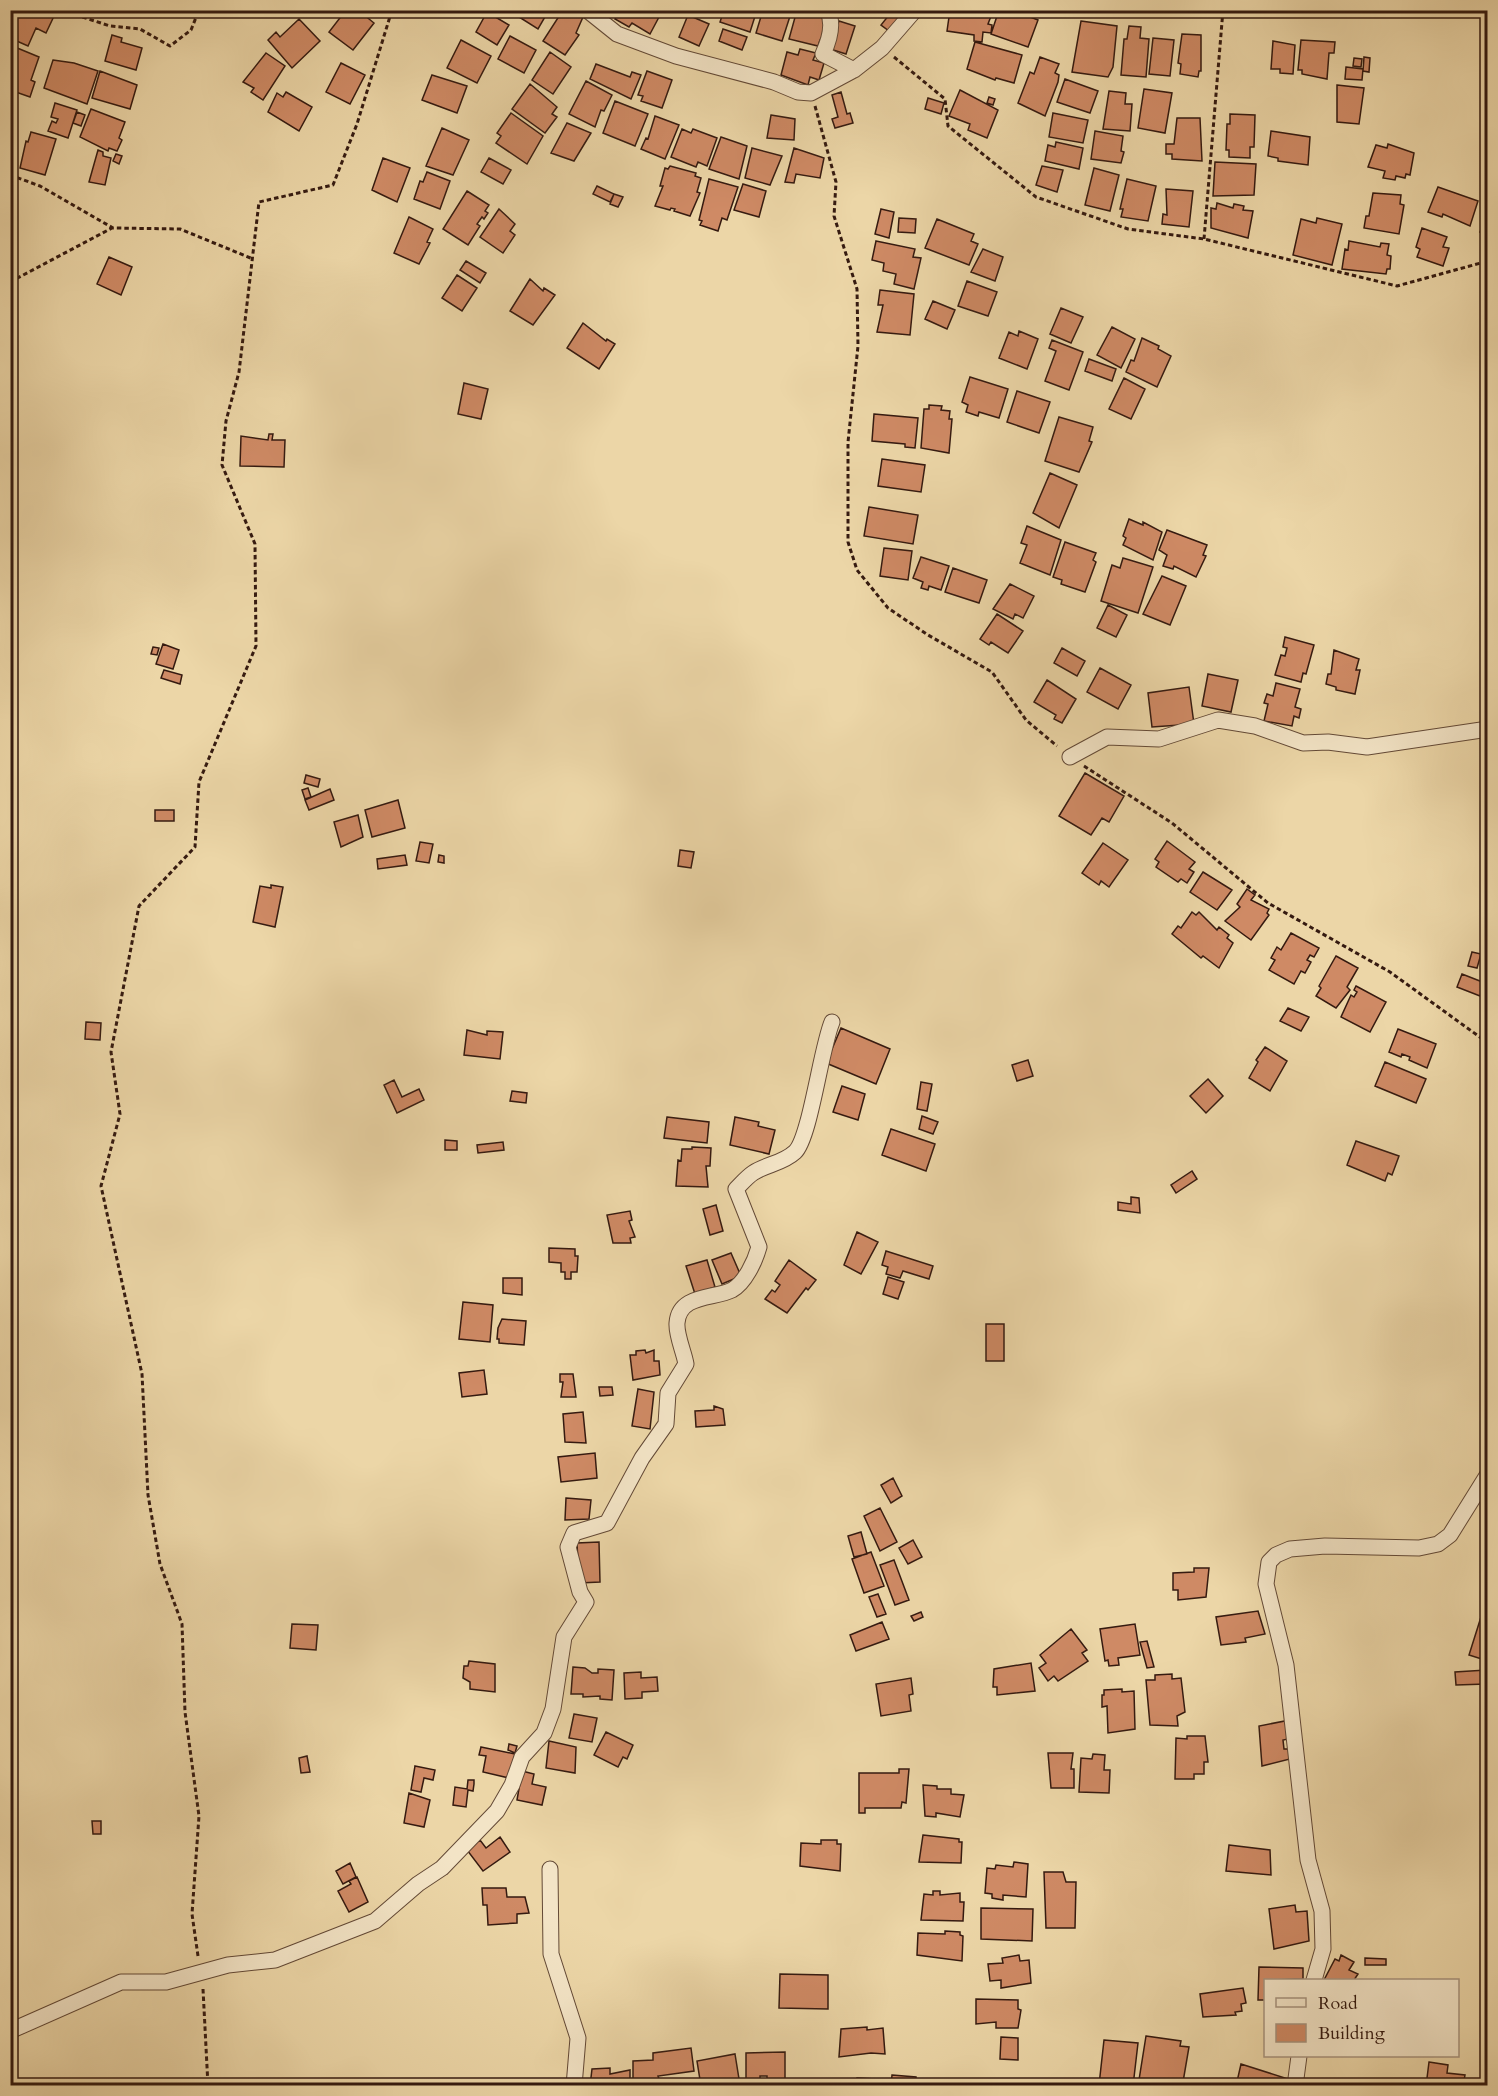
<svg xmlns="http://www.w3.org/2000/svg" width="1498" height="2096" font-family="Cardo,serif">
<style>
.building{fill:#cf8a65;stroke:#351a10;stroke-width:1.5}
.lines{fill:none;stroke-linecap:round;stroke-linejoin:round}
.minor-casing{stroke:#634936;stroke-width:17}
.path{stroke:#351a10;stroke-width:3;stroke-dasharray:4.5 3;stroke-linecap:butt}
.minor{stroke:#f3e4c6;stroke-width:15}
</style>
<rect width="100%" height="100%" fill="#ecd6a7"/>
<filter id="stains"><feTurbulence type="fractalNoise" baseFrequency=".00333" numOctaves="4"/><feColorMatrix values="0 0 0 0 .2 0 0 0 0 .09 0 0 0 0 .02 0 0 0 .5 -.17"/></filter>
<radialGradient id="worn" r=".72"><stop offset=".6" stop-color="#630" stop-opacity="0"/><stop offset="1" stop-color="#630" stop-opacity=".3"/></radialGradient>
<path class="building" d="M20,10H49L55,14L46,33L36,28L28,46L10,38Z
M346,10H358L374,23L353,50L329,32Z
M508,10H549L538,29Z
M563,10H574L583,17L576,33L579,35L565,55L543,41Z
M621,10H648L659,17L650,34L632,23L629,27L615,19Z
M724,10H757L750,32L720,22Z
M763,10H792L782,41L756,33Z
M797,10L829,16L822,40H820L818,46L789,39Z
M893,10H906L889,31L881,25Z
M950,10L993,11L988,24L992,25L991,33L983,32L982,42L974,41V35L947,31Z
M999,10H1012L1038,20L1028,47L991,34Z
M487,12L509,25L497,45L476,32Z
M688,15L709,24L699,46L679,37Z
M299,19L320,41L292,68L268,40L276,32L280,37Z
M839,21L855,26L846,54L830,49Z
M1081,21L1117,26L1113,67L1108,77L1072,72Z
M1129,26L1141,27L1140,38L1149,39L1146,77L1121,75L1124,39H1127Z
M723,29L747,37L742,50L719,41Z
M1182,34L1201,35V71H1199L1198,77L1180,74L1181,64L1178,63Z
M112,35L122,38L121,42L142,48L136,70L105,61Z
M510,36L536,50L524,73L498,59Z
M1153,38L1174,40L1170,76L1149,74Z
M461,40L491,56L477,83L447,68Z
M1301,40L1335,42L1334,53H1329L1327,79L1302,74V70H1298Z
M1273,41L1295,45L1293,74L1280,73V69H1271Z
M975,42L1022,55L1014,83L996,78L995,80L967,69Z
M10,45L39,57L31,80L35,82L30,97L10,90Z
M800,49L816,53L813,60L824,63L819,80L810,77L808,85L781,75L787,52L798,55Z
M550,52L571,67L553,94L532,80Z
M266,53L285,66L263,100L251,92L254,88L243,82Z
M1040,57L1059,64L1055,73L1059,75L1058,82L1045,116L1018,103L1030,72L1034,74Z
M1364,57L1370,58L1369,72L1363,71Z
M1354,58L1362,59L1361,67L1353,66Z
M53,60L74,63L98,71L87,104L44,88Z
M341,63L365,75L350,104L326,92Z
M596,64L630,77L632,72L641,75L631,99L590,79Z
M1346,67L1363,69L1362,80L1345,79Z
M100,71L137,85L130,109L92,98Z
M647,71L672,80L662,108L641,101L643,96L638,95Z
M432,75L467,86L457,113L422,100Z
M1065,79L1098,91L1090,113L1057,102Z
M586,81L612,95L604,111L601,110L595,127L569,114Z
M530,84L557,107L552,114L557,117L545,133L512,109Z
M1337,85L1364,88L1359,124L1337,122Z
M1144,89L1172,93L1165,133L1138,128Z
M960,90L998,110L987,138L968,130L970,124L949,116Z
M1109,91L1126,93L1125,104H1132L1130,131L1103,129Z
M286,92L312,107L299,131L268,112L277,93L283,97Z
M841,92L847,114L850,113L853,123L835,128L832,119L838,117L832,95Z
M989,97L995,99L993,105L987,103Z
M928,98L944,103L941,114L925,109Z
M615,101L648,114L635,146L603,133Z
M55,103L77,110L68,138L48,131L52,121L56,123L58,119L51,117Z
M91,109L125,122L119,138L122,140L117,151L109,148L108,151L80,137Z
M77,112L85,115L81,126L73,123Z
M511,113L543,136L527,164L496,143L501,136L497,133Z
M1053,113L1088,120L1083,143L1049,137Z
M1230,114L1255,115L1254,147H1250V158L1229,157V150H1226L1227,124H1230Z
M771,115L795,119L794,140L767,138Z
M655,116L679,125L665,159L641,149L646,138L648,139Z
M1177,118H1200L1202,161L1172,159V154H1166V144H1174Z
M567,123L591,133L574,161L551,153Z
M442,128L469,140L453,175L426,166Z
M682,129L691,133L693,129L717,138L707,166L698,162L696,167L671,157Z
M1095,131L1123,136L1121,151L1124,152L1121,163L1091,159Z
M1271,131L1310,137L1308,165L1278,161V158L1268,156Z
M31,132L56,139L45,175L20,168L26,141L28,142Z
M721,137L747,146L739,179L709,169Z
M10,141L17,143L12,156L10,155Z
M1056,142L1083,148L1079,169L1045,161L1048,145L1055,147Z
M1388,144L1414,153L1410,175L1406,174L1405,178L1396,176L1395,180L1383,178L1385,171L1368,167L1376,145L1387,148Z
M752,148L782,156L770,185L745,178Z
M794,148L824,158L820,178L796,174L794,183L785,182Z
M98,150L103,152V156L111,158L105,185L89,182Z
M116,154L122,156L119,164L113,161Z
M383,158L410,168L397,202L372,190Z
M489,158L511,170L503,184L481,172Z
M1215,162L1256,164L1254,195L1213,196Z
M670,166L696,173L695,176L701,178L697,192L700,193L690,216L674,211L675,209L671,208L670,210L655,206L663,186H660L665,168L668,169Z
M1042,166L1063,170L1057,192L1036,185Z
M1094,168L1119,175L1110,211L1085,205Z
M427,172L450,181L440,209L414,199L420,181L423,182Z
M709,179L738,187L727,220L722,218L718,231L700,225L702,221L699,220Z
M1127,179L1156,186L1148,221L1121,217L1123,209H1120Z
M743,184L766,191L759,217L734,210Z
M597,186L614,194L610,202L593,194Z
M1438,187L1478,201L1470,226L1443,214L1442,217L1428,212Z
M1166,189L1193,191L1189,227L1162,224L1163,214L1167,215Z
M467,191L489,205L485,211L488,213L484,219L482,217L477,224L480,226L468,245L443,229Z
M1373,193L1401,195L1400,204L1404,205L1399,234L1364,228L1366,216H1369Z
M614,194L623,197L618,207L610,204Z
M1217,203L1233,208L1234,204L1244,206L1243,210L1253,211L1248,238L1211,228V208L1216,209Z
M499,209L515,224L510,231L515,235L503,253L480,237Z
M881,209L894,212L889,238L875,234Z
M1488,212V235L1480,232Z
M409,217L433,229L427,242L430,243L419,264L394,253Z
M899,218L916,219L915,233L898,232Z
M1317,218L1342,224L1332,265L1293,255L1301,219L1316,223Z
M937,219L974,234L971,241L978,244L969,265L925,248Z
M1422,228L1447,237L1443,247L1449,248L1443,266L1417,257L1420,249L1416,247Z
M876,241L915,249L913,257L921,258L914,289L894,284L896,274L883,271L884,263L872,260Z
M1349,241L1380,247L1381,243L1389,244L1387,255L1391,256L1390,269H1387L1386,274L1342,269L1345,249L1348,250Z
M10,242L17,254L10,258Z
M983,249L1003,257L995,281L971,272Z
M109,257L132,267L121,295L97,284Z
M466,261L486,273L480,283L460,270Z
M457,275L477,288L462,311L442,298Z
M530,279L543,291L544,288L555,295L533,325L510,311Z
M967,281L997,292L988,316L958,306Z
M880,290L914,294L910,335L877,332L883,305H878Z
M933,301L955,310L947,329L925,319Z
M1061,308L1083,317L1071,343L1050,334Z
M583,323L606,341L607,339L615,344L599,369L567,348Z
M1112,327L1135,339L1121,368L1097,355Z
M1019,331L1038,339L1027,369L999,358L1009,332L1018,336Z
M1142,338L1159,346L1158,349L1171,356L1157,387L1126,372L1131,360L1134,361Z
M1052,340L1083,352L1069,390L1045,381L1056,351L1049,348Z
M1089,359L1116,369L1112,381L1085,371Z
M970,377L1008,389L999,418L979,412L978,416L966,412L968,405L962,402Z
M1124,378L1145,389L1131,419L1109,409Z
M464,383L488,389L481,419L458,414Z
M1017,391L1050,402L1039,433L1007,422Z
M929,405L942,406L941,410L950,411L949,419H952L949,453L921,448L924,409H929Z
M874,414L918,418L915,448L905,447V444L872,441Z
M1059,417L1093,427L1089,441L1092,442L1079,472L1045,461Z
M269,434H273L272,440H285L284,467L240,466L241,436L268,440Z
M882,459L925,465L921,492L878,486Z
M1050,473L1077,485L1059,528L1033,513Z
M869,507L918,515L913,544L864,536Z
M1129,519L1143,525V522L1162,532L1153,560L1123,545L1126,538L1123,536Z
M1027,526L1061,540L1050,575L1020,563L1027,545L1021,543Z
M1167,530L1207,545L1203,555L1206,556L1196,577L1174,566L1173,569L1163,566L1167,555L1159,550Z
M1065,542L1096,553L1093,560L1096,562L1085,592L1061,584L1062,580L1053,577Z
M884,548L912,551L908,580L880,576Z
M921,557L949,566L941,590L929,586L928,590L921,588L923,582L913,578Z
M1123,558L1153,567L1138,613L1101,601L1112,565L1120,568Z
M953,568L987,580L979,603L945,592Z
M1162,576L1186,586L1170,625L1143,614Z
M1010,584L1034,596L1023,618L1015,614L1013,619L993,609Z
M1108,605L1127,615L1116,637L1097,628Z
M997,614L1023,631L1008,653L991,642L989,645L980,639Z
M1285,637L1314,645L1306,674L1303,673L1301,682L1275,675L1281,655L1285,656L1287,648L1283,647Z
M163,644L179,650L173,669L156,664Z
M153,647L159,648L157,655L151,654Z
M1062,648L1085,661L1077,676L1054,663Z
M1334,650L1359,659L1356,670H1360L1355,694L1336,690V687L1326,684L1328,674H1331Z
M1100,668L1131,685L1118,709L1087,692Z
M164,670L182,675L180,684L161,678Z
M1208,674L1238,680L1231,712L1202,706Z
M1047,680L1076,699L1062,723L1054,719L1056,715L1034,702Z
M1276,683L1300,689L1295,707L1301,709L1299,718L1294,716L1292,726L1264,721L1268,704L1264,703L1267,694L1273,696Z
M1189,687L1194,724L1152,727L1148,693Z
M1085,773L1124,796L1109,822L1102,818L1091,835L1059,816Z
M306,775L320,779L318,787L304,783Z
M308,788L311,797L305,799L302,790Z
M330,789L334,800L309,810L305,800Z
M398,800L405,828L372,837L365,810Z
M155,810H174V821H155Z
M358,815L363,837L341,847L334,822Z
M1167,841L1195,862L1189,869L1194,872L1187,883L1181,879L1178,882L1156,867L1159,862L1155,859Z
M420,842L433,844L429,863L416,861Z
M1103,843L1128,860L1109,887L1101,881L1099,885L1082,873Z
M680,850L694,852L691,868L678,866Z
M405,855L407,865L378,869L377,859Z
M439,855L444,856V863L438,862Z
M1203,872L1232,890L1217,910L1190,892Z
M271,885L283,887L275,927L253,922L260,886L271,888Z
M1247,889L1255,895L1251,900L1269,909L1267,913L1269,915L1251,940L1225,921L1240,907L1237,904Z
M1192,912L1196,915L1199,912L1217,930L1219,927L1229,935L1227,938L1233,943L1219,968L1203,956L1201,958L1172,934L1178,926L1181,928Z
M1291,933L1319,948L1314,957L1310,955L1307,960L1311,962L1305,973L1301,971L1294,984L1269,970L1275,960L1271,958L1277,947L1281,950Z
M1472,952L1481,954L1477,968L1468,966Z
M1336,956L1358,968L1347,987L1350,990L1336,1008L1316,996L1321,988L1319,986Z
M1462,974L1485,983L1480,996L1457,987Z
M1356,986L1386,1002L1370,1032L1341,1017L1351,995L1354,997L1357,992L1354,990Z
M1288,1008L1309,1017L1301,1031L1280,1021Z
M86,1022L101,1023L100,1040L85,1039Z
M841,1028L890,1049L876,1084L826,1063Z
M1398,1029L1436,1044L1427,1068L1409,1060L1410,1057L1402,1054L1401,1057L1389,1052Z
M467,1030L487,1035V1031L503,1032L500,1059L464,1055Z
M1265,1047L1287,1061L1270,1091L1249,1078L1258,1062L1256,1060Z
M1028,1060L1033,1076L1017,1081L1012,1065Z
M1385,1062L1426,1079L1416,1103L1375,1086Z
M1208,1079L1223,1096L1206,1113L1190,1096Z
M394,1080L402,1097L419,1089L424,1100L397,1113L384,1085Z
M921,1082L932,1084L927,1111L917,1109Z
M842,1086L865,1094L858,1120L833,1112Z
M512,1091L527,1093L526,1103L510,1101Z
M922,1116L938,1122L933,1134L919,1129Z
M667,1117L709,1122L707,1143L664,1138Z
M735,1117L759,1122L758,1126L775,1130L769,1154L730,1145Z
M891,1129L935,1144L926,1171L882,1155Z
M445,1140L457,1141V1150H445Z
M1356,1141L1399,1156L1392,1175L1388,1173L1385,1181L1347,1165Z
M503,1142L504,1150L478,1153L477,1145Z
M692,1147L711,1148L710,1166H706L708,1187L676,1186L678,1160L681,1161L682,1149H692Z
M1192,1171L1197,1179L1176,1193L1171,1185Z
M1131,1197L1139,1198L1140,1213L1118,1210V1202L1131,1204Z
M716,1205L723,1231L710,1235L703,1209Z
M630,1211L632,1220L629,1221L635,1237L630,1238L631,1243H613L607,1215Z
M857,1232L878,1242L861,1274L844,1265Z
M549,1248L575,1249V1256H578L577,1272H571V1279H565V1272H561V1263L549,1262Z
M886,1251L933,1266L929,1279L903,1271L900,1278L886,1274L888,1267L882,1265Z
M731,1253L741,1276L722,1284L712,1260Z
M707,1260L715,1287L695,1294L686,1266Z
M789,1260L816,1280L808,1290L806,1288L787,1313L765,1299L772,1290L775,1292L780,1285L775,1281Z
M888,1277L904,1282L898,1299L883,1294Z
M503,1278H522V1295L503,1293Z
M463,1302L493,1305L490,1342L459,1339Z
M502,1319L526,1321L524,1345L499,1343V1339H497L498,1328Z
M986,1324H1004V1361H986Z
M645,1350L646,1353L654,1350V1361H659L660,1375L633,1380L630,1355H636V1351Z
M484,1370L487,1394L462,1397L459,1373Z
M560,1374H573L576,1397H561L563,1382H560Z
M599,1387H612L613,1395L600,1396Z
M638,1389L654,1392L650,1429L632,1426Z
M714,1406L723,1409L725,1425L696,1427L695,1411L714,1410Z
M583,1412L586,1443L565,1442L563,1414Z
M595,1453L597,1478L561,1482L558,1457Z
M893,1478L902,1496L891,1503L881,1485Z
M566,1498L591,1500L589,1519L565,1520Z
M880,1508L897,1542L880,1551L864,1516Z
M861,1532L867,1554L854,1557L848,1536Z
M913,1540L922,1557L908,1564L899,1548Z
M599,1542L600,1582L579,1583L577,1543Z
M871,1552L884,1586L864,1593L852,1559Z
M894,1560L909,1600L895,1605L880,1565Z
M1194,1568H1209L1206,1597L1178,1600V1590H1173V1573L1194,1572Z
M878,1594L886,1614L877,1617L869,1597Z
M1258,1611L1265,1634L1245,1638L1246,1642L1221,1645L1216,1617Z
M921,1612L923,1617L914,1621L911,1616Z
M1481,1617L1488,1619V1661L1469,1655Z
M882,1622L889,1639L856,1651L850,1635Z
M292,1624L318,1625L316,1650L290,1648Z
M1135,1624L1140,1655L1118,1658L1119,1665L1109,1666L1108,1660L1105,1661L1100,1629Z
M1071,1629L1087,1650L1082,1653L1088,1661L1058,1681L1054,1676L1048,1681L1039,1668L1046,1663L1040,1655Z
M1147,1641L1154,1667L1147,1668L1140,1642Z
M469,1661L495,1664V1692L470,1689V1682L463,1678L464,1666H468Z
M1031,1663L1035,1691L997,1695V1687H993L994,1669Z
M573,1667L585,1668L592,1673H598V1669L614,1670L612,1700L600,1699V1696L583,1697V1694H571Z
M1486,1670V1684L1456,1685L1455,1672Z
M641,1672V1678L657,1677L658,1691L642,1692V1698L625,1699L624,1673Z
M1172,1674V1679L1181,1678L1185,1712L1177,1716L1178,1726L1150,1725L1146,1680H1155V1675Z
M911,1678L913,1694L909,1695L911,1711L881,1716L876,1684Z
M1122,1689V1692L1134,1691L1135,1729L1108,1733L1107,1706L1102,1707V1695H1104V1690Z
M574,1714L597,1718L592,1742L569,1738Z
M1285,1721L1288,1739L1283,1740L1284,1749H1289L1290,1759L1262,1766L1259,1726Z
M606,1732L633,1745L627,1759L623,1757L618,1767L594,1755Z
M1187,1736H1205L1208,1762H1204V1774H1194V1779H1175L1176,1738L1187,1739Z
M549,1741L576,1747L575,1773L546,1768Z
M509,1744L517,1746L515,1753L508,1750Z
M481,1747L515,1754L509,1778L483,1772L486,1756L479,1755Z
M1048,1753H1073L1071,1769H1074V1788H1051Z
M1093,1754L1105,1755L1104,1770H1110L1109,1793L1079,1792L1081,1758L1092,1759Z
M307,1756L310,1772L301,1773L299,1758Z
M415,1766L435,1770L433,1780L424,1778L421,1792L411,1790Z
M899,1769H909L906,1803L902,1802L901,1808H865V1813H859V1773H899Z
M522,1771L534,1774L532,1784L546,1787L542,1805L517,1800Z
M468,1780H474V1784L473,1791L468,1790L466,1807L453,1805L455,1787L467,1789Z
M923,1785L937,1786V1789H951V1794L964,1795L960,1817L936,1813V1817L925,1816Z
M409,1793L430,1800L424,1827L404,1823Z
M92,1821H101V1834H93Z
M923,1835L959,1839V1842H962L961,1863L919,1862Z
M500,1837L510,1852L483,1871L467,1850L480,1840L486,1848Z
M821,1840H837V1844H841L840,1871L800,1866L801,1843L821,1844Z
M1229,1845L1270,1850L1271,1875L1226,1871Z
M1014,1862L1028,1864L1026,1897L1003,1895V1900L992,1898V1894L985,1893L987,1868L995,1869L996,1865L1013,1867Z
M350,1863L356,1877L343,1884L336,1871Z
M1044,1872H1063L1066,1882H1076L1075,1928H1046Z
M357,1877L368,1902L349,1912L338,1891L351,1884L349,1881Z
M482,1888H506L507,1897H525L529,1913L517,1914V1923L488,1925L487,1905H483Z
M933,1891H940V1895L960,1893V1902H964L963,1921L921,1920L924,1894L933,1895Z
M1295,1905L1296,1912L1307,1911L1309,1941L1274,1949L1269,1909Z
M981,1908L1033,1909L1032,1941L981,1939Z
M945,1931L960,1932V1935L963,1936L962,1961L917,1955L918,1933L945,1934Z
M1019,1955L1020,1961L1029,1960L1031,1983L1001,1988V1980L990,1981L988,1964L1003,1963L1002,1958Z
M1341,1955L1354,1962L1349,1970L1358,1974L1354,1980H1324L1335,1959L1339,1961Z
M1365,1958L1386,1959V1965H1365Z
M1259,1967L1303,1968V1979L1266,1980V2000H1258Z
M780,1974L828,1975V2009L779,2008Z
M1243,1988L1246,2003L1241,2004L1242,2011L1235,2012L1236,2015L1203,2017L1200,1994Z
M976,1999L1018,2000V2009L1021,2010L1018,2028H996V2022L976,2024Z
M867,2027V2030L883,2028L885,2054L871,2053L839,2057L841,2029Z
M1146,2036L1181,2041L1180,2046L1189,2047L1183,2082L1173,2080L1172,2086H1169L1139,2080Z
M1001,2037L1018,2038V2060L1000,2059Z
M1104,2040L1138,2043L1133,2086L1099,2085Z
M691,2048L694,2071L658,2076L662,2086H633V2061L653,2060V2053Z
M785,2052V2079H767V2076H760V2079H746V2053Z
M735,2054L739,2079L701,2086L697,2061Z
M1429,2062L1448,2065L1447,2073L1465,2075L1463,2086H1426Z
M1241,2064L1288,2079L1286,2086H1236Z
M610,2068V2074L630,2070V2086H590L592,2069Z
M892,2075L916,2077V2082L922,2083V2086H891Z
M857,2078L876,2079L875,2086H847V2080H857Z
M752,2084H782V2086H752Z"/>
<g class="lines">
<g class="minor-casing">
<path id="minor" d="M587,10L617,34L676,56L774,82L798,92L811,93L854,70L882,48L915,10
M827,10C835,24 829,41 823,54L854,70
M1070,757L1107,737L1159,739L1218,720L1255,726L1303,743L1328,742L1367,747L1488,729
M550,1869L551,1954L578,2038L574,2086
M1314,1980L1323,1949L1322,1911L1308,1860L1286,1665L1266,1584L1269,1562L1276,1555L1290,1549L1325,1546L1419,1548L1438,1544L1450,1535L1488,1474
M10,2031L121,1982H166L228,1965L275,1960L375,1921L418,1884L442,1868L497,1811L512,1785L522,1757L544,1733L553,1709L564,1637L586,1602L580,1592L568,1547L574,1533L607,1523L642,1458L666,1424L668,1393L686,1364C684,1352 676,1335 677,1323C679,1294 714,1299 732,1290C745,1283 755,1261 759,1247L736,1189C741,1184 747,1177 753,1173C766,1164 782,1164 795,1152C810,1138 821,1048 832,1022
M1295,2086L1299,2056"/>
</g>
<path class="path" d="M61,10L110,26L140,29L170,46L191,30L199,10
M894,57L945,99L948,126L1036,197L1128,229L1204,239L1397,286L1488,261
M815,106L836,182L834,216L857,289L858,346L848,442V542L857,570L888,608L928,635L992,672L1026,720L1057,746
M10,175L40,186L113,228L180,229L253,259
M1204,239L1223,10
M10,282L112,228
M1084,766L1172,823L1268,903L1390,972L1488,1043
M198,1956L192,1914L199,1816L185,1712L182,1624L160,1564L148,1495L142,1374L101,1186L120,1114L111,1052L139,906L195,847L199,782L256,646L255,544L222,465L226,421L239,372L259,202L333,185L357,124L392,10
M203,1989L208,2086"/>
<use href="#minor" class="minor"/>
</g>
<rect width="1498" height="2096" fill="none" stroke="#ecd6a7" stroke-width="36"/>
<rect x="12" y="12" width="1474" height="2072" fill="none" stroke="#351a10" stroke-width="3"/>
<rect x="18" y="18" width="1462" height="2060" fill="none" stroke="#351a10" stroke-width="1.5"/>
<rect x="1264" y="1979" width="195" height="78" fill="#f3e4c6" stroke="#a7937d" stroke-width="1.5"/>
<rect x="1276" y="1998" width="30" height="9" fill="#f3e4c6" stroke="#a7937d" stroke-width="1.5"/>
<text x="1318" y="2009" font-size="18" fill="#351a10">Road</text>
<rect x="1276" y="2024" width="30" height="18" fill="#cf8a65" stroke="#a7937d" stroke-width="1.5"/>
<text x="1318" y="2039" font-size="18" fill="#351a10">Building</text>
<rect width="100%" height="100%" filter="url(#stains)"/>
<rect width="100%" height="100%" fill="url(#worn)"/>
</svg>
